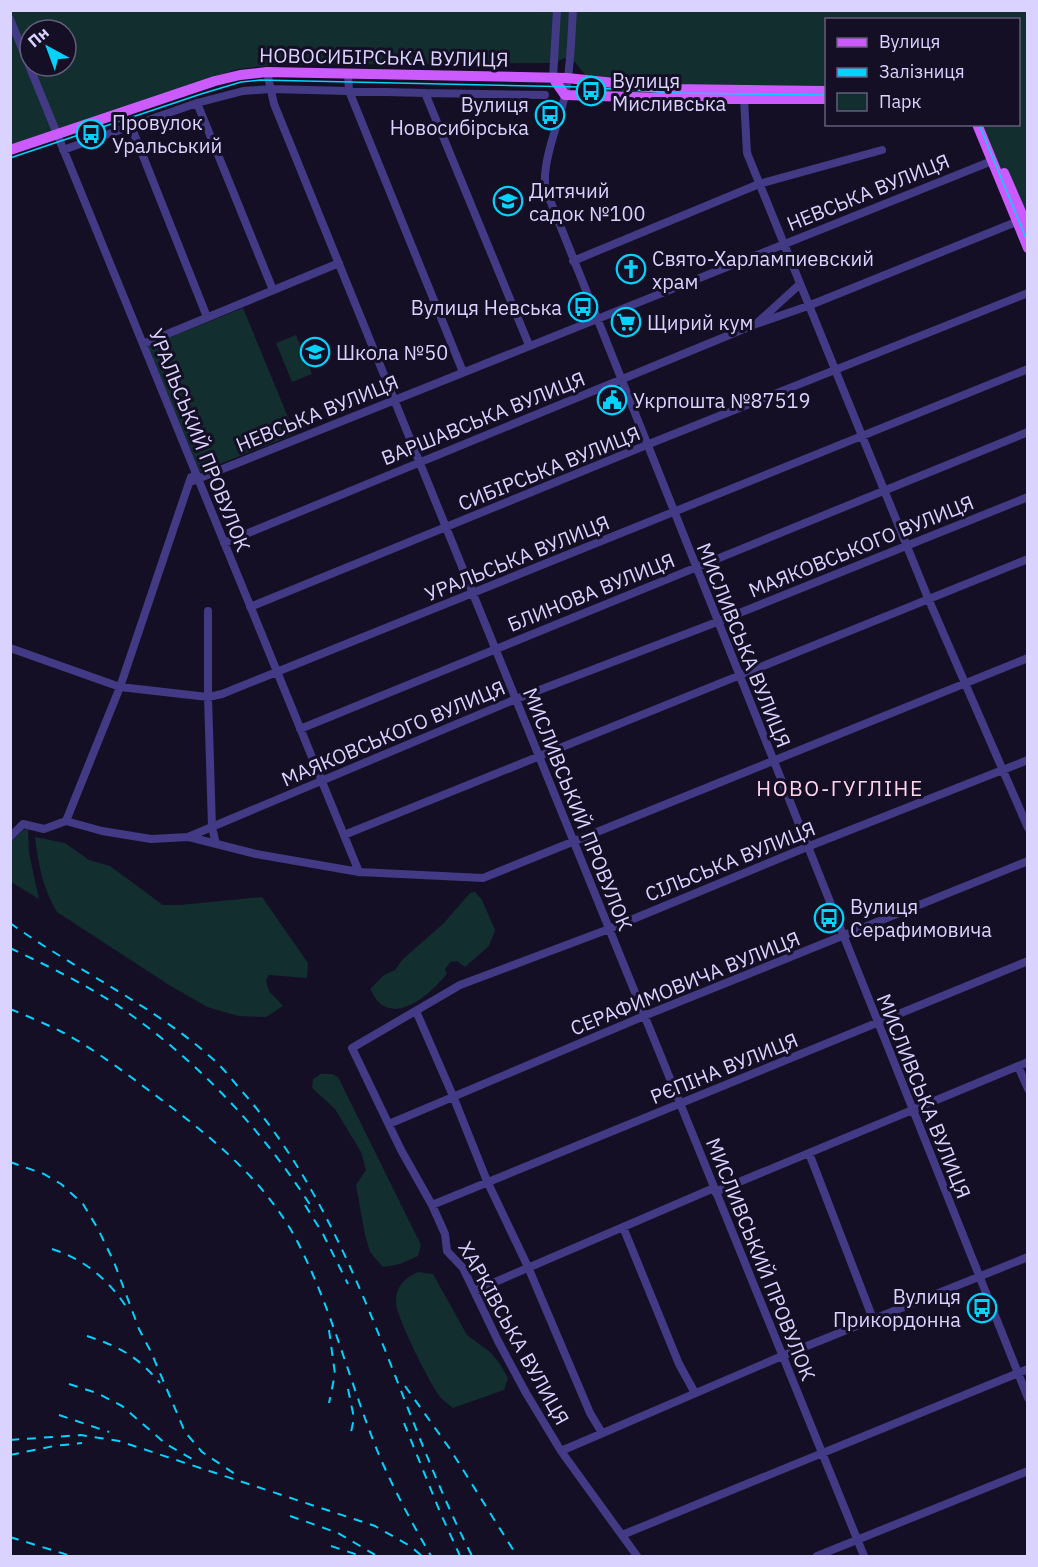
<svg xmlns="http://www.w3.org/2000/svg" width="1038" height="1567" font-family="'IBM Plex Sans',sans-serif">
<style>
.green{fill:#122e2f;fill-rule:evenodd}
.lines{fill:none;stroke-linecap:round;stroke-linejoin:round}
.minor{stroke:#423a84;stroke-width:8}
.major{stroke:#cc5bfe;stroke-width:10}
.tram{stroke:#01d3fd;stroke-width:1.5}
.rail{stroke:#01d3fd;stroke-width:2;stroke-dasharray:9 8;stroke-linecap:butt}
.labels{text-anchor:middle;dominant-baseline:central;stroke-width:6;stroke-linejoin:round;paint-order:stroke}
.street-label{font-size:20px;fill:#dbd3ff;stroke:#140f25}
.poi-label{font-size:20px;fill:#dbd3ff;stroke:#140f25;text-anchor:start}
.neighbourhood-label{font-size:21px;letter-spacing:1.5px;fill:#ffd5ed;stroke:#140f25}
</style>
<rect width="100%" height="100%" fill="#140f25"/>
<path class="green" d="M10,11H1027V257L974,125L1018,124V20H826V99L582,98L585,75L570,56L554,63L276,65L238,69L11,145ZM30,30H66V66H30Z
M243,308L295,434L200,472L148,346Z
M296,335L312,374L292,382L276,343Z
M28,829L29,853L39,899L11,882V842L23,830Z
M35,837L65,843L89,860L110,866L163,905H180L262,897L308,963L307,978L269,975L266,981L269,991L283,1006L266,1017L238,1016L207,1007L169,985L57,912C43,889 38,863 35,837Z
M475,892L482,900L495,930L489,946L465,967L457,961L450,962L445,969L447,974C433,990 405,1019 382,1005C377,1002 373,994 370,989L384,975L395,970L403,959L444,923L470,893Z
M321,1074H332L338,1077L421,1245L418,1256L400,1264L383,1267L370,1252L365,1235L356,1185L366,1170L361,1152L335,1109L312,1088L313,1079Z
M418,1272L433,1274L467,1335L490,1352L500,1364L508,1378L504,1390L453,1408C449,1405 445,1402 442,1399C432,1389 396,1316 396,1303C395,1288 404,1278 418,1272Z"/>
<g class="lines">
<path class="minor" d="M573,10C571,39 571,67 565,95C560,120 540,165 546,190L1028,1398
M10,19L359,872
M267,72L274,104L864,1556
M348,73L349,91L463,372
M553,78L557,10
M744,99L747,153L928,598L1028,828
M197,103L273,290
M131,126L207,317
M63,150L197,103L243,91L270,89L425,93
M573,261L759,184L882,150
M800,284L756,324L808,306L1016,222
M143,344L339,263
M529,345L425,93L545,95
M190,482L992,161
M224,543L756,324
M250,607L654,442L1028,293
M208,611V697L212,827L216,844
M10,648L120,687L208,697L222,694L1028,369
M300,729L1028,432
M66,821L102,831L151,839L188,837L516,699L717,622L1028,497
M66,821L120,687L191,477
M344,835L1028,559
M10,837L23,824L44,829L66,821
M189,837L256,854L359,872L483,878L1028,658
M416,1011L453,1096L487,1181L528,1267L590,1413L602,1433
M1018,1066L1028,1089
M389,1124L644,1016L1028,861
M809,1153L873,1319
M715,1192L1028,1062
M432,1205L1028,961
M623,1227L679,1364L695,1393
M474,1291L714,1188
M561,1451L782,1356L1028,1257
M622,1535L1028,1369
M637,1556L561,1451L526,1393L498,1341L463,1268L447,1251L445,1234L432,1205L401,1150L352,1048L460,985L609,929L807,847L1028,760
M817,1556L1028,1471"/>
<path class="major" d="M553,78L565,95L696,99H826
M977,124L1028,248
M10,150L215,81L240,75L267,72L567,78L671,89L826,91
M1004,173L1028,228"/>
<path class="tram" d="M979,124L1028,243
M10,158L201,94L241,82L260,80L581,87L677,93L826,95"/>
<path class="rail" d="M10,923C77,971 153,1005 214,1060C226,1071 236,1085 247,1097C359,1229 395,1405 472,1556
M10,948C50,967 91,987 127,1012C202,1065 265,1133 314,1211
M10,1009C27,1016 44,1023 60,1031C91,1047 120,1069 147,1089C204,1131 262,1176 296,1239C332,1308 350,1384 379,1455C394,1490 412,1523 431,1556
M10,1162L44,1174L61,1184L83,1204L98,1229L114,1262L139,1329L151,1352L185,1432L202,1452L235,1474
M305,1205L323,1234L348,1284
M52,1249C84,1259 109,1280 127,1308
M329,1330L335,1374L329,1403
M87,1336C120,1347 137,1356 160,1383
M69,1384L97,1393L122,1406L166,1444L192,1459
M405,1386L450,1449L517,1556
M348,1389L354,1418L350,1437
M59,1415L109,1432
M404,1423L440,1512L460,1556
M10,1440L81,1435L119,1441L375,1526L410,1546L422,1556
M10,1455L54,1446L82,1443
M290,1516L338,1533L377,1556
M10,1537L71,1556
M331,1546L361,1556"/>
</g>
<defs>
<g id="bus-ring" transform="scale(1.5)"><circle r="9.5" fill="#140f25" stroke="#01d3fd" stroke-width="1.5"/><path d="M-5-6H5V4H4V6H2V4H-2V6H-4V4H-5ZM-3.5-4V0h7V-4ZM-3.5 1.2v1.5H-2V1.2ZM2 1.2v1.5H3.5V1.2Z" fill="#01d3fd"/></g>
<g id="school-ring" transform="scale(1.5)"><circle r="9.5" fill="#140f25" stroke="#01d3fd" stroke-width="1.5"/><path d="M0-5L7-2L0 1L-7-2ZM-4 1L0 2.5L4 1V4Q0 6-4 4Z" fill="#01d3fd"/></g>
<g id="church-ring" transform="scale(1.5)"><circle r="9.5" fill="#140f25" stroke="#01d3fd" stroke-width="1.5"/><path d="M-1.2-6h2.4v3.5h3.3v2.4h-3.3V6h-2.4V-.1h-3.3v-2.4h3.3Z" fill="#01d3fd"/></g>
<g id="supermarket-ring" transform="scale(1.5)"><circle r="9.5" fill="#140f25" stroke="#01d3fd" stroke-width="1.5"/><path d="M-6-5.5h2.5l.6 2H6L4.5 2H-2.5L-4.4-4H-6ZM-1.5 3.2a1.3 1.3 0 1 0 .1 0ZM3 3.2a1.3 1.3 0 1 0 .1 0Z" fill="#01d3fd"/></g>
<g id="civic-ring" transform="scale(1.5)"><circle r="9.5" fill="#140f25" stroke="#01d3fd" stroke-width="1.5"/><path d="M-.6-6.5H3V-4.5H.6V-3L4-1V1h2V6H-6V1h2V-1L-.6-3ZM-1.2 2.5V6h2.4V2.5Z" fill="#01d3fd"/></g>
</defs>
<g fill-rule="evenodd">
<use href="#bus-ring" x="591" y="91"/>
<use href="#bus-ring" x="550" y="115"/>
<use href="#bus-ring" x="91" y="134"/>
<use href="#school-ring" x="508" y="201"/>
<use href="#church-ring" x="631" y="269"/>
<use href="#bus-ring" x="583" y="307"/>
<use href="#supermarket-ring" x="626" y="322"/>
<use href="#school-ring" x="315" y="352"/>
<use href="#civic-ring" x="612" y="400"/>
<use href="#bus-ring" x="829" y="918"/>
<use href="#bus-ring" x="982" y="1308"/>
</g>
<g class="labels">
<g class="street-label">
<text transform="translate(384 57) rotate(1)">НОВОСИБІРСЬКА ВУЛИЦЯ</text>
<text transform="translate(868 192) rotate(-22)">НЕВСЬКА ВУЛИЦЯ</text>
<text transform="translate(317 413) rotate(-22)">НЕВСЬКА ВУЛИЦЯ</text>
<text transform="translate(483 418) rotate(-22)">ВАРШАВСЬКА ВУЛИЦЯ</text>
<text transform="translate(200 440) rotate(68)">УРАЛЬСЬКИЙ ПРОВУЛОК</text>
<text transform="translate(549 468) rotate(-22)">СИБІРСЬКА ВУЛИЦЯ</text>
<text transform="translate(861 546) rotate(-22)">МАЯКОВСЬКОГО ВУЛИЦЯ</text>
<text transform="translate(517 558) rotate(-22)">УРАЛЬСЬКА ВУЛИЦЯ</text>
<text transform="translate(591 592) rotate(-22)">БЛИНОВА ВУЛИЦЯ</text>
<text transform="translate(744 645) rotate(68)">МИСЛИВСЬКА ВУЛИЦЯ</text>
<text transform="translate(393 733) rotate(-23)">МАЯКОВСЬКОГО ВУЛИЦЯ</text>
<text transform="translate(578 809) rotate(68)">МИСЛИВСЬКИЙ ПРОВУЛОК</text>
<text transform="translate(730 861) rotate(-22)">СІЛЬСЬКА ВУЛИЦЯ</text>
<text transform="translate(685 983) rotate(-22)">СЕРАФИМОВИЧА ВУЛИЦЯ</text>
<text transform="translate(724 1068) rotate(-22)">РЄПІНА ВУЛИЦЯ</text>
<text transform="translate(924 1096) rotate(68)">МИСЛИВСЬКА ВУЛИЦЯ</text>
<text transform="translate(761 1259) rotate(68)">МИСЛИВСЬКИЙ ПРОВУЛОК</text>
<text transform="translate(514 1333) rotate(61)">ХАРКІВСЬКА ВУЛИЦЯ</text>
</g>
<g class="poi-label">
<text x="612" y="80">Вулиця<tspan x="612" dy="23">Мисливська</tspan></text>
<text x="529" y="104" text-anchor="end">Вулиця<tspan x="529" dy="23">Новосибірська</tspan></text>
<text x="112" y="122">Провулок<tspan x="112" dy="23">Уральський</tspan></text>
<text x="529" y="190">Дитячий<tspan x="529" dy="23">садок №100</tspan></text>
<text x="652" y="258">Свято-Харлампиевский<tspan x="652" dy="23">храм</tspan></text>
<text x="562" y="307" text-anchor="end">Вулиця Невська</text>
<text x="647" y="322">Щирий кум</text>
<text x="336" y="352">Школа №50</text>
<text x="633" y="400">Укрпошта №87519</text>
<text x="850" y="906">Вулиця<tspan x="850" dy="23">Серафимовича</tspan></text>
<text x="961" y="1296" text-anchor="end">Вулиця<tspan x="961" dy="23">Прикордонна</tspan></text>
</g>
<g class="neighbourhood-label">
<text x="840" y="788">НОВО-ГУГЛІНЕ</text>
</g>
</g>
<rect width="1038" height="1567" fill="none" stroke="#dbd3ff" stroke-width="24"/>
<rect x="825" y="18" width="195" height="108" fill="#140f25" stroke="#645d7c" stroke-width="1.5"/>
<rect x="837" y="38" width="30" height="9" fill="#cc5bfe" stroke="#645d7c" stroke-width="1.5"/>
<text x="879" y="48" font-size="18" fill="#dbd3ff">Вулиця</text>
<rect x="837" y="68" width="30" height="9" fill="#01d3fd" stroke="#645d7c" stroke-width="1.5"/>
<text x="879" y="78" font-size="18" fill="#dbd3ff">Залізниця</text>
<rect x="837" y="93" width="30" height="18" fill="#122e2f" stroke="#645d7c" stroke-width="1.5"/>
<text x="879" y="108" font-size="18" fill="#dbd3ff">Парк</text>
<g transform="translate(48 48) rotate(319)"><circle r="28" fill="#140f25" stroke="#645d7c" stroke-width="1.5"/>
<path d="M0-4.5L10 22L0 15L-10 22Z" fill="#01d3fd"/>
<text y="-9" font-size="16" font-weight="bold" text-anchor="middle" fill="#dbd3ff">Пн</text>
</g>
</svg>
